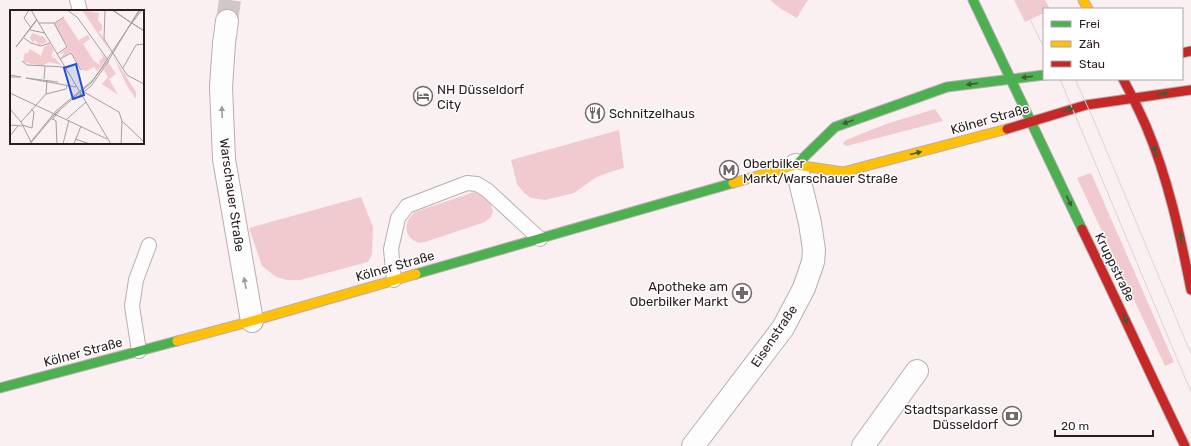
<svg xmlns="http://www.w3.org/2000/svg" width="1191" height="446" font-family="Rubik,sans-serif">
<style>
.green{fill:#f1cacf}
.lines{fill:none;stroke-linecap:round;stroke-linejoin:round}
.street-tunnel{stroke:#d1c6c8;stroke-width:22;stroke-dasharray:22 11;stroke-linecap:butt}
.lane-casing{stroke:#b9aeaf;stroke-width:16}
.street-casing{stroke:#b9aeaf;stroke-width:24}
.fast-casing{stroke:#b9aeaf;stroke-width:11}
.slow-casing{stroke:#b9aeaf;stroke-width:11}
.jam-casing{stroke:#b9aeaf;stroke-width:11}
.lane{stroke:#fefdfd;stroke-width:14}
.street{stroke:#fefdfd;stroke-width:22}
.fast{stroke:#4caf50;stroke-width:9}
.slow{stroke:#ffc107;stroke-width:9}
.jam{stroke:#c62828;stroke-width:9}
.tram{stroke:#d7d4d4;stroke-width:1}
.oneway{fill:#3a5f35}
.oneway2{fill:#9f9899}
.labels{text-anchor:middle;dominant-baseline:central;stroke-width:3;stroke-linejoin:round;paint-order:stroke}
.poi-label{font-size:13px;fill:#2b1d1f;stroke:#fff;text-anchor:start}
.street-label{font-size:13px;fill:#2b1d1f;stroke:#fff}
.inset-road{fill:none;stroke:#a79c9e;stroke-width:1}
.view{fill:#1d4ed8;fill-opacity:0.15;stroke:#1d4ed8;stroke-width:2}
.inset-edge{fill:none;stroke:#2b1d1f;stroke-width:2}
</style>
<rect width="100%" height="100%" fill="#faf0f2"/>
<path class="green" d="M770,0H808L802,9L797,18L781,9Z
M1014,0H1045L1050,9H1044V13L1025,22Z
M935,109L943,121L847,146L844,145L843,143L846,140L886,124Z
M619,130L624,168L610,172L595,178L574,193L545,200L531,198L524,193L517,184L511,160Z
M1091,173L1174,362L1165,366L1077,178Z
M474,192L480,193L489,198L493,211L491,217L485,222L425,242L419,243C402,237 404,221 415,212Z
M361,197L373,227L372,254L368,262L300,280H287L276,277L262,266L249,228Z"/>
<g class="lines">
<path class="street-tunnel" d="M227,21L230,0"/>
<g class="lane-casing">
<path id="lane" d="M77,0L80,11
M394,280L391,249L398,218L407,206L467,183L477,184L487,190L540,239
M139,351L132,306L136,280L149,245"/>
</g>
<g class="street-casing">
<path id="street" d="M227,21L224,43L221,87L224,159L252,321
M693,446L783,328L804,288L813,262L814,250L810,223L796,165
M863,446L917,371"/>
</g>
<g class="fast-casing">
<path id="fast" d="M973,0L1082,229
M796,165L835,127L947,87L1044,75
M416,274L733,183
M0,388L177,341"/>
</g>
<g class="slow-casing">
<path id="slow" d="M1083,0L1088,9
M733,183L796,165L843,172L1007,129
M177,341L252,321L416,274"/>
</g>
<g class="jam-casing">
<path id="jam" d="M1182,53L1191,51
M1123,79C1131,94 1139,110 1146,126C1168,178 1180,234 1191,290
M1007,129L1086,105L1191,90
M1082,229C1117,301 1150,374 1185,446"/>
</g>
<use href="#lane" class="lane"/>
<use href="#street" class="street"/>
<use href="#fast" class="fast"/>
<use href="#slow" class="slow"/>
<use href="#jam" class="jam"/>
<path class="tram" d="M1021,0L1044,48
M1037,0L1044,14
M1060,79L1191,392
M1075,79L1095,123L1191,354"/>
</g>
<defs><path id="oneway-solid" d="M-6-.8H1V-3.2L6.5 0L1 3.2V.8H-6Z"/></defs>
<g class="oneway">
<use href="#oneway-solid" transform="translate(1027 77) rotate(173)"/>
<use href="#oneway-solid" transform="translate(972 84) rotate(173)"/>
<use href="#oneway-solid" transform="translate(1162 94) rotate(-10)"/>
<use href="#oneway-solid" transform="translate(1068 110) rotate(-17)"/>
<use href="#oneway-solid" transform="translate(848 122) rotate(160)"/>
<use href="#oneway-solid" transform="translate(1155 151) rotate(-108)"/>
<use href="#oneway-solid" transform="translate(916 153) rotate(-14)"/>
<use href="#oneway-solid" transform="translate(1069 201) rotate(64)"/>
<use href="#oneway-solid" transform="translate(1181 238) rotate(-101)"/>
<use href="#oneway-solid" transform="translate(1125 318) rotate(67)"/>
</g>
<g class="oneway2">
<use href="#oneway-solid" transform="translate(222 112) rotate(-92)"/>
<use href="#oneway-solid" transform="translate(245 283) rotate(-100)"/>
</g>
<defs>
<g id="hotel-ring" transform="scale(1)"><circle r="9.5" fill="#fff" stroke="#736769" stroke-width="1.5"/><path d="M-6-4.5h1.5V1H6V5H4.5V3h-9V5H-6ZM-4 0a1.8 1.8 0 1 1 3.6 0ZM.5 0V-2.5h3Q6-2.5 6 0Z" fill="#736769"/></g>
<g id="restaurant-ring" transform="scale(1)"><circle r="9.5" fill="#fff" stroke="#736769" stroke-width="1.5"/><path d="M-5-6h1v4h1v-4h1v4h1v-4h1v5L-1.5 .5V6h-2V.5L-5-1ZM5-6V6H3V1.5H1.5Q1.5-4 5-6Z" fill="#736769"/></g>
<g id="metro-ring" transform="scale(1)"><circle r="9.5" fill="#fff" stroke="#736769" stroke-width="1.5"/><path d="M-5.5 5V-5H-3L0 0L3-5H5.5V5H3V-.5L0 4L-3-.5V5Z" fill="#736769"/></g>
<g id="pharmacy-ring" transform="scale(1)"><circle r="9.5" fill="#fff" stroke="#736769" stroke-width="1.5"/><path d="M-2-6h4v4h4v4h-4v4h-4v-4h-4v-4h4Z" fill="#736769"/></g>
<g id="bank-ring" transform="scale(1)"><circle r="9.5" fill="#fff" stroke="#736769" stroke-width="1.5"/><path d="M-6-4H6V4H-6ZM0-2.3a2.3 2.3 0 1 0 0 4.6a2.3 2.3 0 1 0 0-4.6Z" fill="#736769"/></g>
</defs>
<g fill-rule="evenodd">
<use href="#hotel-ring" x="423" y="96"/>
<use href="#restaurant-ring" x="595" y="113"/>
<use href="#metro-ring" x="729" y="170"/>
<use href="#pharmacy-ring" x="742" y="293"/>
<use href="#bank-ring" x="1012" y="416"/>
</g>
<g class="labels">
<g class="poi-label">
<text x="437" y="89">NH Düsseldorf<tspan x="437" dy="15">City</tspan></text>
<text x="609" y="113">Schnitzelhaus</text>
<text x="743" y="163">Oberbilker<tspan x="743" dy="15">Markt/Warschauer Straße</tspan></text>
<text x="728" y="286" text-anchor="end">Apotheke am<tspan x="728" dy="15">Oberbilker Markt</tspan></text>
<text x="998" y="409" text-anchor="end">Stadtsparkasse<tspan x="998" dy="15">Düsseldorf</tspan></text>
</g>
<g class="street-label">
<text transform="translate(990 119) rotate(-16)">Kölner Straße</text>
<text transform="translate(232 195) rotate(82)">Warschauer Straße</text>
<text transform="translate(395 266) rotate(-16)">Kölner Straße</text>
<text transform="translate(1115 267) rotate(64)">Kruppstraße</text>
<text transform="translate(774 336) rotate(-56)">Eisenstraße</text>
<text transform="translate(83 352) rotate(-15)">Kölner Straße</text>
</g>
</g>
<g transform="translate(10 10)">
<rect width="134" height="134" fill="#faf0f2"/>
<path d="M72,0L89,3L88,10L92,15V20L88,22L91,24L101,43ZM54,8L71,34L69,30L78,25L80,29L73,34L84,51L90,55L89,51L93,47L90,42L97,49L87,61L84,57L77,61L72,60L61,42L51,48L54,43L49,45L58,37L44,14ZM22,23L34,27L37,32L29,35L25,30L23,33L20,28ZM40,34L44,41H41L43,42L41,46L45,45L41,48H45L51,55L39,52L32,56L13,52L15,42L17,44L20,39L31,46L34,37ZM103,46L126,82V89L117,76ZM99,53L106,64L99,69L108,85L92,74L98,67L94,60Z" fill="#f1cacf"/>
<path class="inset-road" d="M19,0L14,8L21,18M21,0L101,134M57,0L67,7L98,50M95,0L94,29L117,65L134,74M102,0L134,21M103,0L120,12M27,9L6,37L27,10M29,13H45L54,7M44,13L57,37L47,44M122,13L134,21M118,18L132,0M20,20L35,23M14,28L21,33L31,36L40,33M50,49L61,43L71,60M12,51L17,55L55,57M113,58L126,35L134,34M0,65L11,67H0M34,69L35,56M48,72L16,68L66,77M74,82L109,102L112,111L134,132M0,83L97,129M36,84L56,79L57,75M64,90L81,76L99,51M0,99L11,112L21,132M43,109L46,111L47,134M57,109L76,92M42,110L50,100M11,112L36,84L37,71M0,115L12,116M12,115L22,118L24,102L21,99M0,126L8,116M65,129L80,134M19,134L46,101L82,71L100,48L129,0M20,134L45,104L82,72L130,0M53,134L59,110M64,134L71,116M111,134L112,111"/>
<path class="view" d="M66,54L74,85L63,89L54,58Z"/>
<rect width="134" height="134" class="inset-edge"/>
</g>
<rect x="1043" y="8" width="140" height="72" fill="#ffffff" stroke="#aaa5a5"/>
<rect x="1051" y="21" width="20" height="6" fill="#4caf50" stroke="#aaa5a5"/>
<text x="1079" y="28" font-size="12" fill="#2b1d1f">Frei</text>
<rect x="1051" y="41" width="20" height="6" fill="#ffc107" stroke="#aaa5a5"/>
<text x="1079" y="48" font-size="12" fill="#2b1d1f">Zäh</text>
<rect x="1051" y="61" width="20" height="6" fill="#c62828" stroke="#aaa5a5"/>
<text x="1079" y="68" font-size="12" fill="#2b1d1f">Stau</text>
<path d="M1055 430v6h98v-6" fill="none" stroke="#2b1d1f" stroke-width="2"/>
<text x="1061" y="430" font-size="12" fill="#2b1d1f" stroke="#ffffff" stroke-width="3" paint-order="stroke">20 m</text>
</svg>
